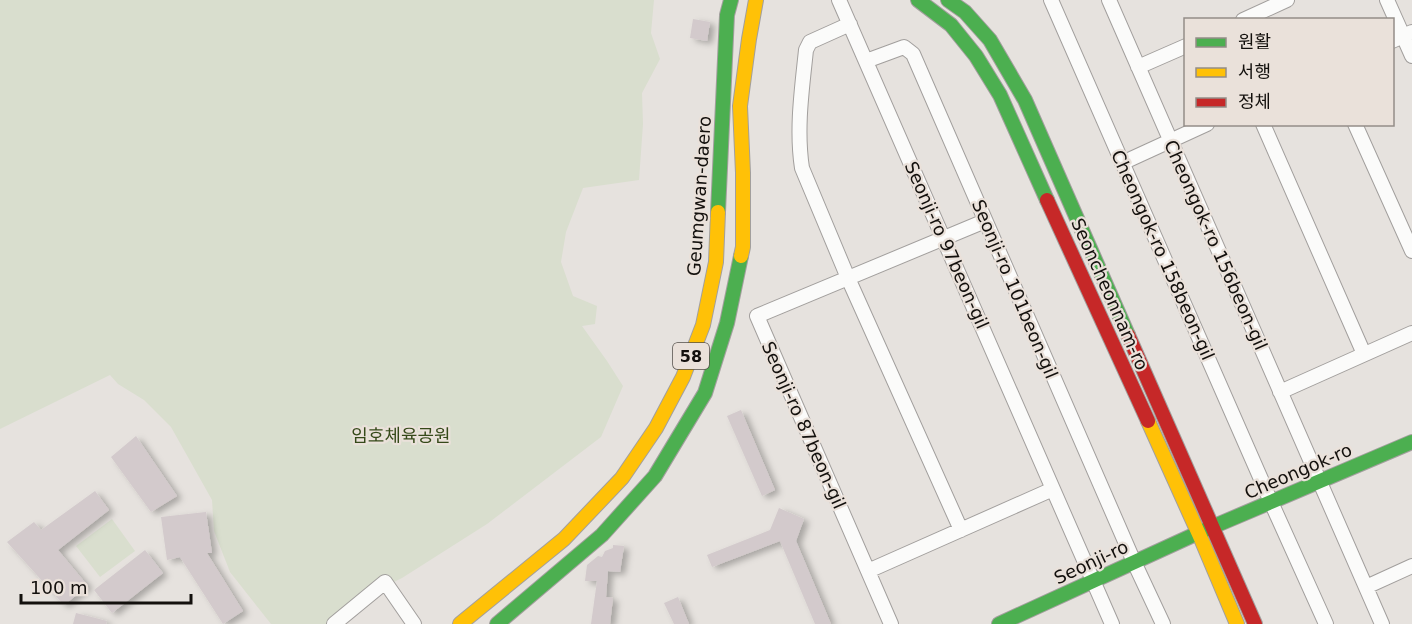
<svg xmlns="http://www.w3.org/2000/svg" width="1412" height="624" font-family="'DejaVu Sans','Noto Sans KR',sans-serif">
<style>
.green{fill:#d9dece}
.building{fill:#d3cacc;filter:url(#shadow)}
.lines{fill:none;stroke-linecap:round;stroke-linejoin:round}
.street-casing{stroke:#a29f9d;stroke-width:16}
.fast-casing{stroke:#a29f9d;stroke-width:16}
.slow-casing{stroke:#a29f9d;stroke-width:16}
.jam-casing{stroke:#a29f9d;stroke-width:16}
.street{stroke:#fbfbfa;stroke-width:14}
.fast{stroke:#4caf50;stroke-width:14}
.slow{stroke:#ffc107;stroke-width:14}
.jam{stroke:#c62828;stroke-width:14}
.labels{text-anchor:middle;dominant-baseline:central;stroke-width:4.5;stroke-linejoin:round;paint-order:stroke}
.shield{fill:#eae1da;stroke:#544f4a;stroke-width:1.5}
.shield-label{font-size:16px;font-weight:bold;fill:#13100d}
.street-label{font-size:18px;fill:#13100d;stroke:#eae1da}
.park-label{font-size:18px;fill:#354919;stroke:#eae1da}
</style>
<defs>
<filter id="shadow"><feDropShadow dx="5" dy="3" stdDeviation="3" flood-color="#0004"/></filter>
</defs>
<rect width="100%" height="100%" fill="#e6e2de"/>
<path class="green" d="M0,0H654L651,33L660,59L642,93L643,124L639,180L583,188L566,232L561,262L573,296L597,306L595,324L582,326L607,361L623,386L601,437L487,524L402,578L355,601L329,624H271L230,572L214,531L212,500L171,427L144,400L118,384L110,375L0,429Z
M112,519L135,551L100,577L76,546Z"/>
<path class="building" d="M693,19L710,22L707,41L690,38Z
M741,410L775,490L762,496L727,416Z
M136,436L177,496L151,512L111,457Z
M95,491L109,510L58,550L88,586L64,605L7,542L34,522L41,530Z
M779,508L804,519L796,541L831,624H815L780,541L712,567L707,555L770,530Z
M206,512L212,553H207L243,611L223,624L180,557L167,560L161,517Z
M613,545L624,546L620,572L608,571L606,597L613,598L610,624H591L597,581H585L587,565L598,556L602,557L605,551L613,548Z
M145,550L163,573L112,613L94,590Z
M678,597L689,624H674L664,603Z
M76,613L107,621L106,624H73Z"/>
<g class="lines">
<g class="street-casing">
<path id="street" d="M839,0L1112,624
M1051,0L1271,502L1326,624
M1109,0L1382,624
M1387,0L1412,56
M1243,20L1287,0
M850,24L810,42L806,50C802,89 796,129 802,168L848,278L961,530
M1392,41L1412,32
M866,61L904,47L913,54L1134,562L1163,624
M1138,67L1186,46
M1263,124L1364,354
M1355,124L1412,251
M1122,163L1207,124
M1280,392L1412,333
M868,571L1053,489
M1366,587L1412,566
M334,624L385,582L414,624
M891,624L757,316L985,221"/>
</g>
<g class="fast-casing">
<path id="fast" d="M918,0L951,25L976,56L1000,95L1047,200
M948,0L965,12L990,40L1025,100L1128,335
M718,212L727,15L731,0
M497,624L602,535L655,476L705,393L727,323L741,256
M999,624L1198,533L1412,442"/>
</g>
<g class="slow-casing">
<path id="slow" d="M741,256L743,247V173L740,106L749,39L756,0
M1148,421L1202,541L1237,624
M460,624L564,539L622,478L656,428L683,377L703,325L716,262L718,212"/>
</g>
<g class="jam-casing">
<path id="jam" d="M1047,200L1148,421
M1128,335L1255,624"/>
</g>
<use href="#street" class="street"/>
<use href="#fast" class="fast"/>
<use href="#slow" class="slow"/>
<use href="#jam" class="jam"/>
</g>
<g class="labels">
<rect class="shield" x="673" y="343" width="36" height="26" rx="4.5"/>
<g class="shield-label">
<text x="691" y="356">58</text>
</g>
<g class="street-label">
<text transform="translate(699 196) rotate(-86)">Geumgwan-daero</text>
<text transform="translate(947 245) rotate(66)">Seonji-ro 97beon-gil</text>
<text transform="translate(1216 245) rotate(66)">Cheongok-ro 156beon-gil</text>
<text transform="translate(1163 255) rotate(66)">Cheongok-ro 158beon-gil</text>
<text transform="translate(1015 289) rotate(67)">Seonji-ro 101beon-gil</text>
<text transform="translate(1110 294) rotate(66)">Seoncheonnam-ro</text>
<text transform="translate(804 425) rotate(66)">Seonji-ro 87beon-gil</text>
<text transform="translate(1298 471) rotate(-23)">Cheongok-ro</text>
<text transform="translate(1091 562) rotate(-25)">Seonji-ro</text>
</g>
<g class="park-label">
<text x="401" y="435">임호체육공원</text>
</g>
</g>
<rect x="1184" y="18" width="210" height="108" fill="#eae1da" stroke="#948d88" stroke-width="1.5"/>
<rect x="1196" y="38" width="30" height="9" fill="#4caf50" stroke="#948d88" stroke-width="1.5"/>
<text x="1238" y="48" font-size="18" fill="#13100d">원활</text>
<rect x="1196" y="68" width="30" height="9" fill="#ffc107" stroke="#948d88" stroke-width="1.5"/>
<text x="1238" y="78" font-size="18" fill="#13100d">서행</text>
<rect x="1196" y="98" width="30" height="9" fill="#c62828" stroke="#948d88" stroke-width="1.5"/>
<text x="1238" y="108" font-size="18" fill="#13100d">정체</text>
<path d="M21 594v9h170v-9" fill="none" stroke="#13100d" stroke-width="3"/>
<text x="30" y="594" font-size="18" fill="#13100d" stroke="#eae1da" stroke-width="4.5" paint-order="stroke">100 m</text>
</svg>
